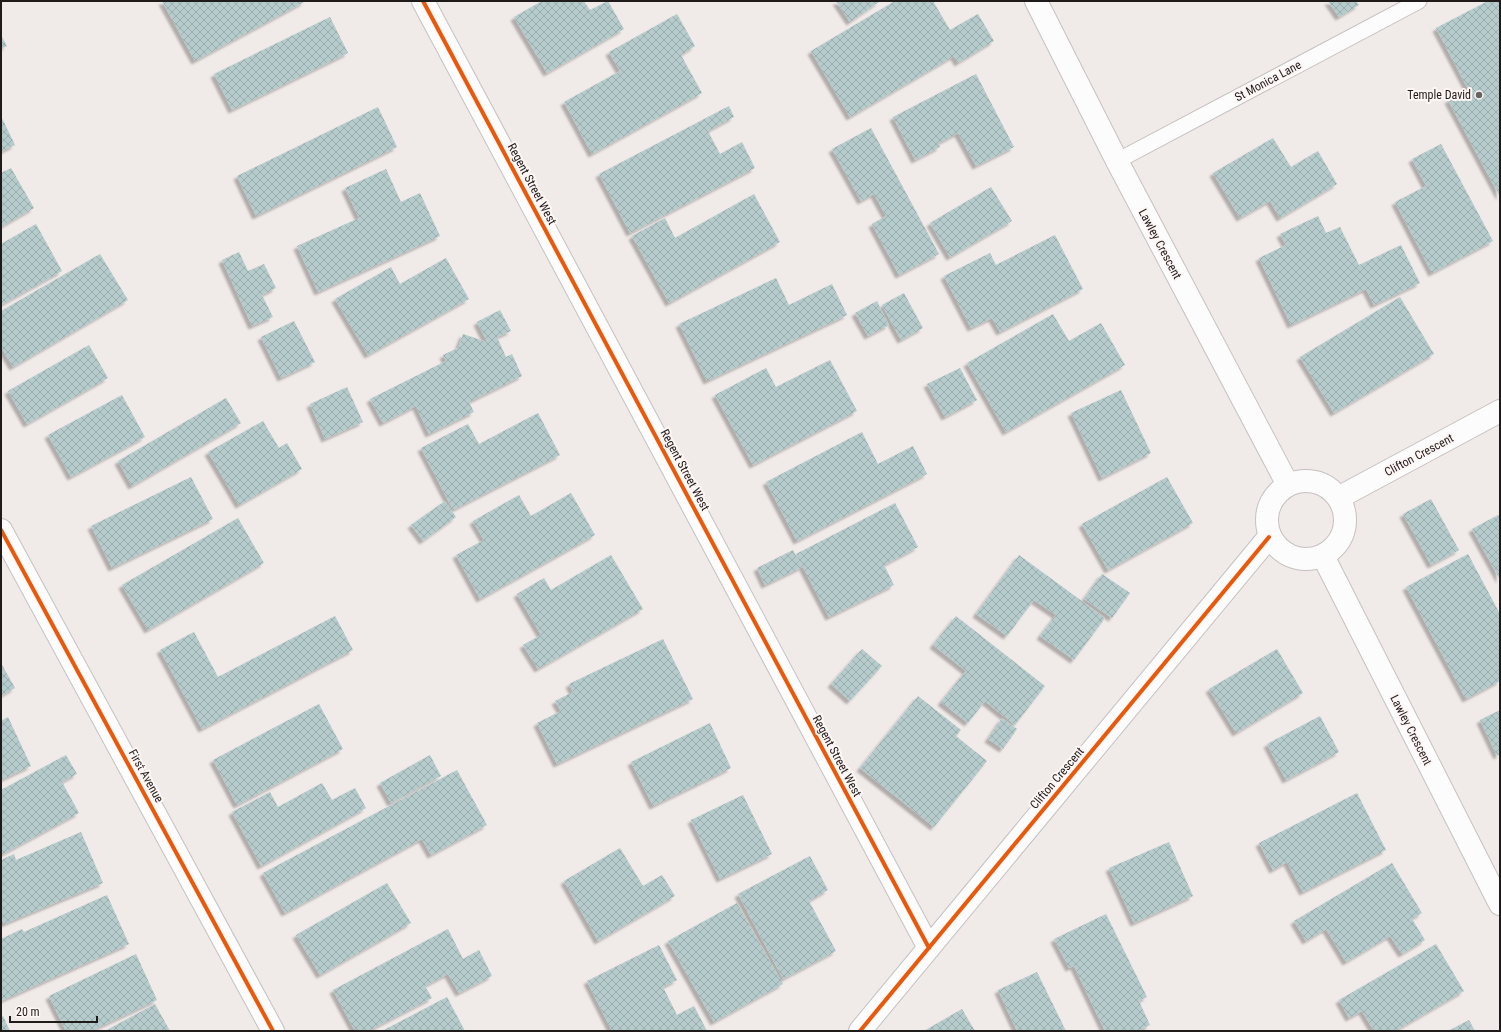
<svg xmlns="http://www.w3.org/2000/svg" width="1501" height="1032" font-family="'Roboto Condensed',sans-serif">
<style>
.building{fill:url(#building-cross-hatch);filter:url(#shadow)}
.lines{fill:none;stroke-linecap:round;stroke-linejoin:round}
.lane-casing{stroke:#c6c1c0;stroke-width:17}
.street-casing{stroke:#c6c1c0;stroke-width:24}
.lane{stroke:#fdfcfc;stroke-width:15}
.street{stroke:#fdfcfc;stroke-width:22}
.cycleway-casing{stroke:#fef6f5;stroke-width:6}
.cycleway{stroke:#e8590c;stroke-width:4}
.poi-dot{fill:#686362;stroke:#fef6f5;stroke-width:1.5}
.labels{text-anchor:middle;dominant-baseline:central;stroke-width:4;stroke-linejoin:round;paint-order:stroke}
.street-label{font-size:12px;fill:#1f1b1a;stroke:#fef6f5}
.poi-label{font-size:12px;fill:#1f1b1a;stroke:#fef6f5;text-anchor:end}
</style>
<defs>
<pattern id="building-cross-hatch" width="8" height="8" patternUnits="userSpaceOnUse"><rect width="8" height="8" fill="#b5cbcc"/><path d="M0 0l8 8M0 8l8-8" fill="none" stroke="#9baeaf"/></pattern>
<filter id="shadow"><feDropShadow dx="-3.5" dy="3.5" stdDeviation="1" flood-color="#0004"/></filter>
</defs>
<rect width="100%" height="100%" fill="#f0eae8"/>
<path class="building" d="M162,1H306L195,61Z
M542,1H584L590,10L608,1L624,29L547,73L514,17Z
M836,1H880L850,22Z
M895,1H933L950,30L978,14L994,41L958,63L954,56L850,117L811,51Z
M1328,1H1356L1359,5L1339,17Z
M1488,1H1500V197L1448,100L1468,89L1436,28Z
M677,14L695,46L681,55L702,93L592,154L564,102L620,71L609,52Z
M330,17L348,53L232,110L214,74Z
M1,35L7,46L1,49Z
M976,74L1014,147L976,166L958,133L939,143L940,147L915,160L893,117Z
M729,106L734,117L708,131L720,154L742,142L755,168L630,233L599,174Z
M378,107L397,147L256,216L237,176Z
M1,116L15,145L1,152Z
M871,128L939,254L899,275L872,224L886,216L874,194L861,201L832,149Z
M1273,138L1291,167L1318,151L1337,184L1280,218L1270,201L1240,218L1213,173Z
M1441,144L1493,241L1432,273L1395,202L1426,186L1412,159Z
M11,168L34,208L1,227V173Z
M386,169L401,202L420,193L440,236L318,292L297,246L359,218L345,188Z
M991,187L1012,221L950,257L930,223Z
M754,194L780,242L669,303L632,236L665,218L675,238Z
M1318,216L1326,233L1340,227L1359,265L1401,245L1420,283L1374,305L1366,289L1291,325L1259,258L1286,245L1280,234Z
M36,224L62,271L1,305V244Z
M1055,235L1083,289L1000,332L992,318L971,328L944,276L990,253L996,265Z
M239,252L248,271L264,264L276,288L262,295L273,317L252,326L222,260Z
M100,254L128,300L13,367L1,347V311Z
M446,258L469,299L368,355L335,299L391,267L400,284Z
M776,278L789,305L832,284L847,315L707,381L679,324Z
M904,293L923,328L901,340L882,305Z
M1400,297L1434,354L1334,413L1300,357Z
M877,301L889,325L868,336L855,313Z
M500,310L511,331L497,337L506,357L512,354L522,376L469,402L474,412L429,434L416,406L383,423L370,399L446,361L443,355L458,348L463,334L487,342L477,322Z
M1053,314L1069,341L1101,323L1125,365L1006,432L967,363Z
M294,321L315,362L281,378L261,337Z
M89,345L108,378L27,424L8,391Z
M830,360L857,411L753,465L715,395L766,368L776,387Z
M960,368L977,400L945,417L927,384Z
M347,387L363,422L325,439L310,404Z
M1121,390L1151,453L1102,478L1071,413Z
M122,395L145,437L71,477L48,435Z
M226,398L241,423L132,486L118,461Z
M538,413L560,455L453,510L421,448L468,424L479,444Z
M263,421L279,448L287,443L302,469L239,505L208,452Z
M862,432L878,464L913,446L927,474L797,541L766,482Z
M191,477L213,519L112,568L91,526Z
M1167,477L1193,523L1108,570L1082,524Z
M571,493L595,535L480,599L456,555L484,540L473,521L519,495L531,516Z
M1431,499L1459,550L1431,565L1403,514Z
M445,501L456,517L423,541L411,525Z
M895,503L918,547L884,565L894,585L829,617L796,554Z
M1500,514V580L1472,529Z
M238,518L264,563L148,630L122,585Z
M793,550L802,567L765,585L757,568Z
M1468,554L1500,614V681L1466,699L1406,587Z
M611,555L643,609L538,669L523,645L541,635L517,594L544,578L551,590Z
M1019,555L1105,618L1074,660L1040,636L1056,615L1034,600L1007,636L976,614Z
M1102,574L1130,593L1112,618L1084,599Z
M335,616L353,650L202,729L160,650L194,632L218,677Z
M956,616L1045,686L1015,725L985,701L968,723L941,702L966,671L933,645Z
M663,639L693,699L557,764L537,723L561,711L555,701L573,692L569,684Z
M862,649L882,666L850,701L831,684Z
M1277,649L1303,693L1236,733L1209,689Z
M1,663L15,688L1,696Z
M918,696L961,730L956,736L987,761L934,827L860,768Z
M319,704L343,749L237,805L213,760Z
M1500,710V754L1497,756L1480,720Z
M1320,716L1339,752L1286,780L1267,744Z
M8,717L31,766L1,780V721Z
M1002,718L1017,729L1003,749L988,739Z
M710,723L731,768L653,806L631,762Z
M66,755L77,774L62,782L79,813L1,855V790Z
M430,755L441,776L391,803L380,783Z
M457,770L487,825L431,855L422,839L285,913L263,873Z
M322,783L332,800L355,788L366,808L261,866L232,812L270,792L278,807Z
M1357,793L1386,850L1303,892L1287,862L1273,870L1259,843Z
M743,795L772,854L720,879L691,820Z
M81,832L103,883L4,924L1,916V860L14,854L16,860Z
M1169,842L1193,896L1134,923L1109,868Z
M620,848L643,886L662,875L675,896L598,941L564,881Z
M810,856L828,890L809,901L836,951L783,979L738,894Z
M1392,863L1422,913L1412,919L1425,940L1402,954L1390,936L1346,962L1326,929L1306,941L1294,921Z
M387,883L411,923L320,975L296,935Z
M107,895L129,944L1,1001V939L22,929L24,932Z
M737,903L783,984L714,1022L668,941Z
M1106,914L1147,997L1139,1001L1150,1025L1137,1031H1105L1074,966L1069,968L1054,939Z
M448,929L463,959L479,950L492,976L459,993L448,974L425,986L432,998L368,1031H355L333,990Z
M1436,944L1464,991L1395,1031H1374L1362,1011L1349,1018L1339,1000Z
M659,945L677,980L663,987L677,1015L694,1006L707,1031H612L587,981Z
M136,954L157,1000L91,1031H66L49,996Z
M1037,972L1066,1031H1017L998,990Z
M447,997L465,1031H382Z
M155,1004L170,1031H105Z
M962,1009L975,1031H924Z
M3,1016L10,1031H1V1017Z
M1469,1020L1475,1031H1448Z"/>
<g class="lines">
<g class="lane-casing">
<path id="lane" d="M1117,161L1419,1"/>
</g>
<g class="street-casing">
<path id="street" d="M423,1L929,948
M1036,1L1117,161L1288,485
M1267 520a39 39 0 1 1 78 0a39 39 0 1 1-78 0Z
M1338,498L1500,411
M1,530L273,1031
M1323,556L1500,904
M860,1031L1269,537"/>
</g>
<use href="#lane" class="lane"/>
<use href="#street" class="street"/>
<g class="cycleway-casing">
<path id="cycleway" d="M423,1L929,948
M1,530L273,1031
M860,1031L1269,537"/>
</g>
<use href="#cycleway" class="cycleway"/>
</g>
<circle class="poi-dot" cx="1479" cy="95" r="4"/>
<g class="labels">
<g class="street-label">
<text transform="translate(1268 81) rotate(-28)">St Monica Lane</text>
<text transform="translate(532 184) rotate(62)">Regent Street West</text>
<text transform="translate(1160 244) rotate(62)">Lawley Crescent</text>
<text transform="translate(1419 455) rotate(-28)">Clifton Crescent</text>
<text transform="translate(685 470) rotate(62)">Regent Street West</text>
<text transform="translate(1411 730) rotate(63)">Lawley Crescent</text>
<text transform="translate(837 756) rotate(62)">Regent Street West</text>
<text transform="translate(146 776) rotate(61)">First Avenue</text>
<text transform="translate(1057 778) rotate(-50)">Clifton Crescent</text>
</g>
<g class="poi-label">
<text x="1471" y="95">Temple David</text>
</g>
</g>
<rect width="1501" height="1032" fill="none" stroke="#1f1b1a" stroke-width="4"/>
<path d="M10 1016v6h87v-6" fill="none" stroke="#1f1b1a" stroke-width="2"/>
<text x="16" y="1016" font-size="12" fill="#1f1b1a" stroke="#fef6f5" stroke-width="3" paint-order="stroke">20 m</text>
</svg>
